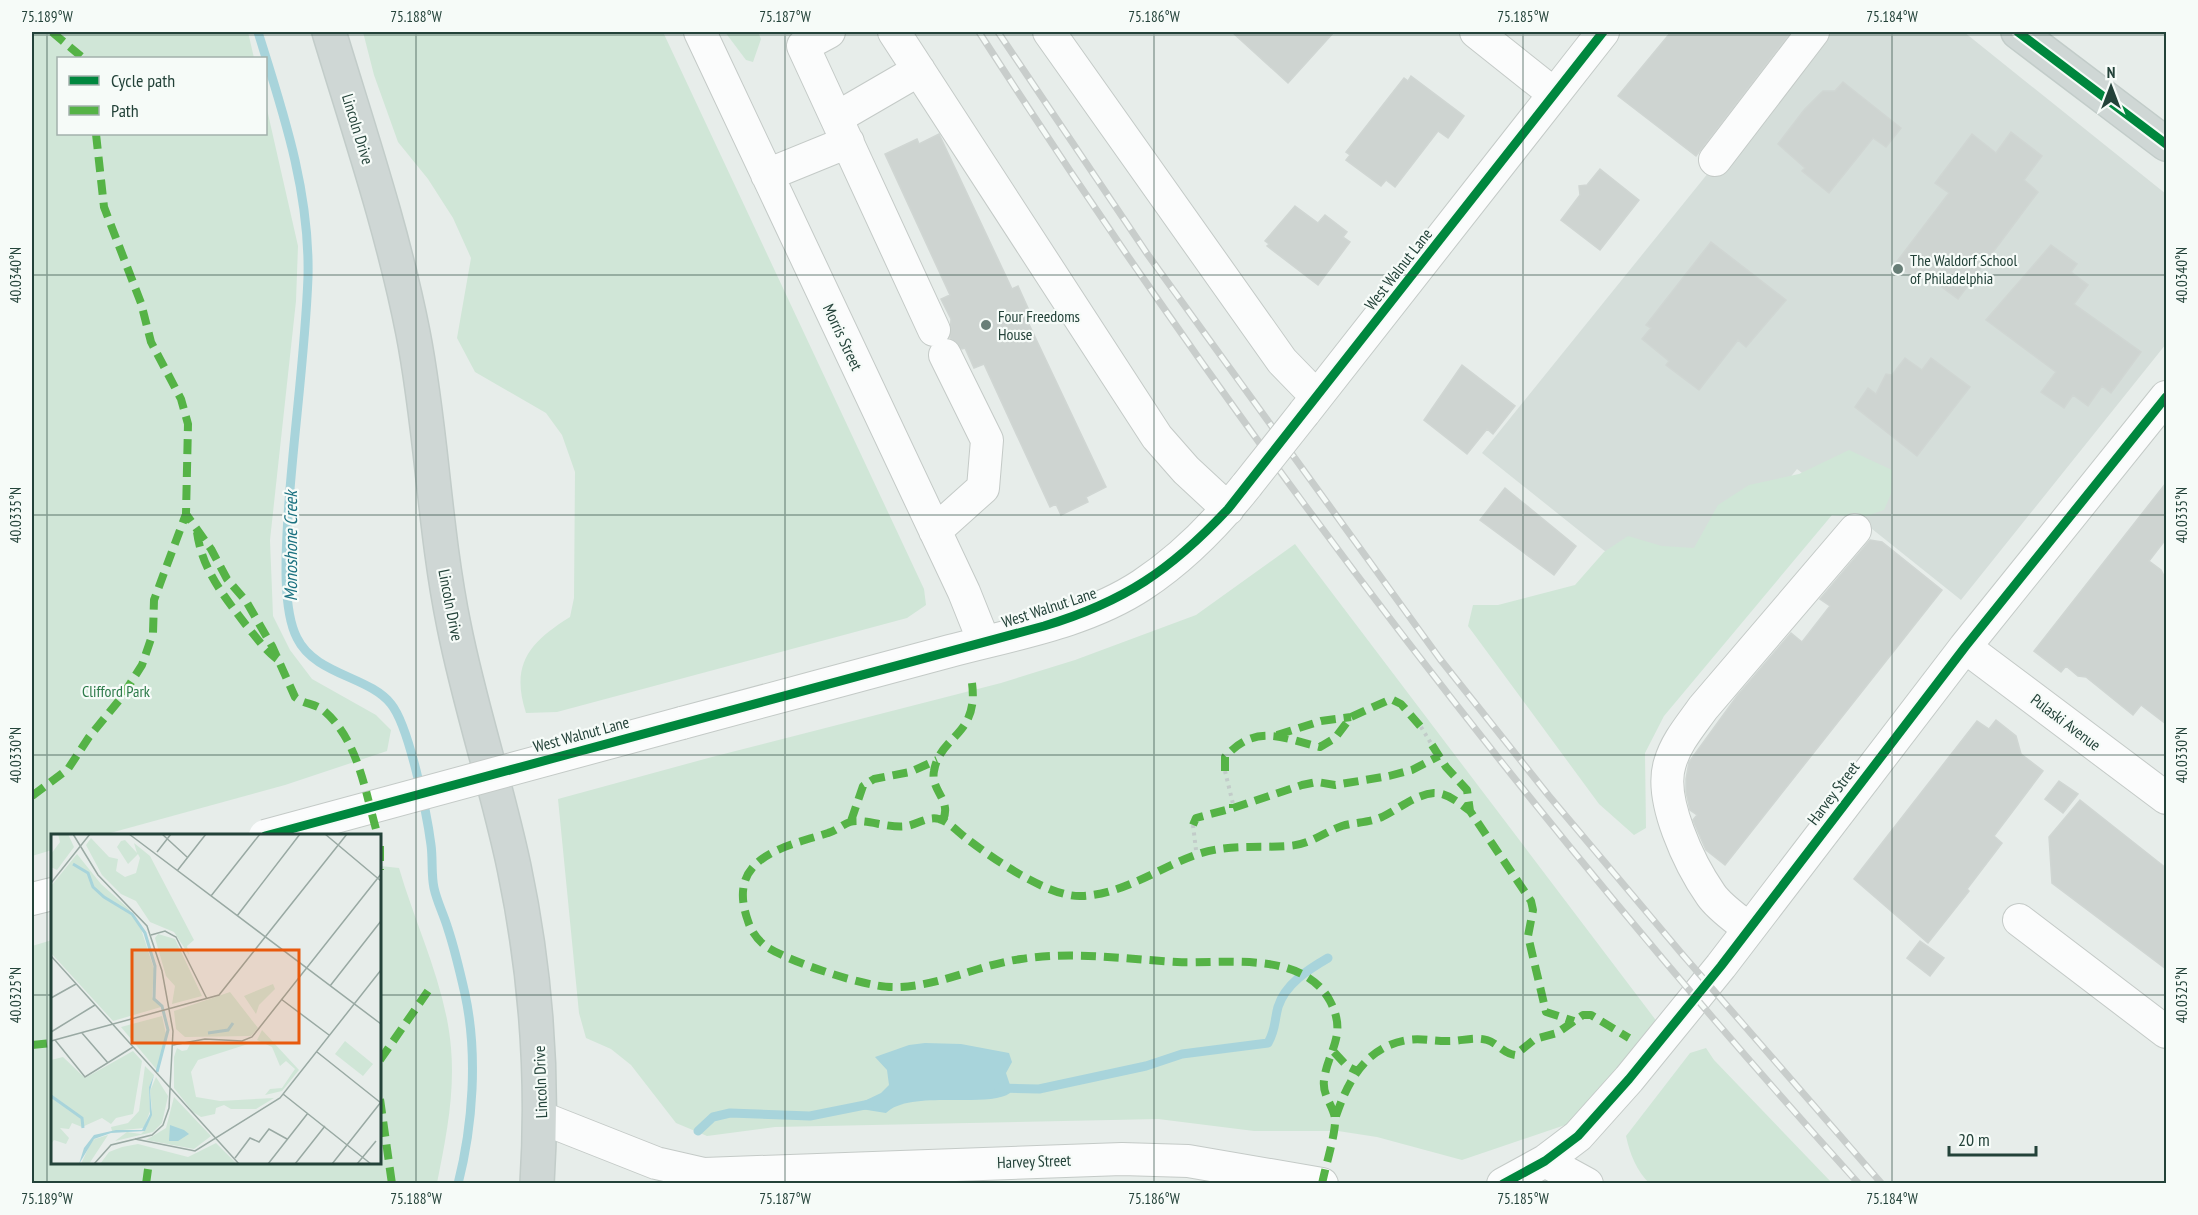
<svg xmlns="http://www.w3.org/2000/svg" width="2198" height="1215" font-family="'PT Sans Narrow',sans-serif">
<style>
.built{fill:#d5deda}
.green{fill:#d0e6d7}
.water{fill:#a8d4db}
.lines{fill:none;stroke-linecap:round;stroke-linejoin:round}
.stream{stroke:#a8d4db;stroke-width:9}
.building{fill:#ced4d1;stroke:#d0d6d3;stroke-width:1.5}
.minor-casing{stroke:#c4cac7;stroke-width:34}
.major-casing{stroke:#c2ccc9;stroke-width:36}
.path{stroke:#c2ccc9;stroke-width:4;stroke-dasharray:3 4.5;stroke-linecap:butt}
.minor{stroke:#fbfcfc;stroke-width:32}
.major{stroke:#cfd7d5;stroke-width:33}
.rail-casing{stroke:#c8cdcb;stroke-width:7}
.rail{stroke:#f6fbf8;stroke-width:4.5;stroke-dasharray:14;stroke-linecap:butt}
.minor-bridge-casing{stroke:#c4cac7;stroke-width:34;stroke-linecap:butt}
.minor-bridge{stroke:#fbfcfc;stroke-width:32}
.quiet{stroke:#55b346;stroke-width:8;stroke-dasharray:15 8;stroke-linecap:butt}
.cycleway-casing{stroke:#f6fbf8;stroke-width:13}
.cycleway{stroke:#00873e;stroke-width:9}
.ticks{fill:none;stroke:#234239;stroke-width:1.5;stroke-opacity:0.45}
.poi-dot{fill:#687e77;stroke:#f6fbf8;stroke-width:2}
.labels{text-anchor:middle;dominant-baseline:central;stroke-width:4.5;stroke-linejoin:round;paint-order:stroke}
.street-label{font-size:16px;fill:#234239;stroke:#f6fbf8}
.poi-label{font-size:16px;fill:#234239;stroke:#f6fbf8;text-anchor:start}
.park-label{font-size:16px;fill:#2c7a49;stroke:#f6fbf8}
.water-label{font-size:18px;font-style:italic;fill:#1b7180;stroke:#f6fbf8}
.inset-river{fill:none;stroke:#a8d4db;stroke-width:3}
.inset-road{fill:none;stroke:#99a9a3;stroke-width:1.5}
.view{fill:#e8590c;fill-opacity:0.15;stroke:#e8590c;stroke-width:3}
.inset-edge{fill:none;stroke:#234239;stroke-width:3}
.neatline{fill:none;stroke:#234239;stroke-width:2}
.ticks-label{font-size:15px;text-anchor:middle;fill:#234239}
</style>
<rect width="100%" height="100%" fill="#e7edea"/>
<path class="built" d="M1822,32H1964L2166,194V344L1961,600L1797,469L1681,612L1482,453Z"/>
<path class="green" d="M32,32H248L254,58H58V134H266V105L298,246L296,301L270,540L273,616L290,650L312,679L376,715L391,730L387,751L285,785L103,835L52,836V850L32,856Z
M363,32H663L924,589L926,605L907,618L557,712L526,713C510,664 530,642 570,617L574,598L575,472L562,435L546,413L475,372L457,338L471,258L453,218L428,179L398,142L374,75Z
M725,32H758L761,39L753,62L746,60Z
M1849,450L1892,470L1891,494L1884,510L1864,517L1832,515L1664,716L1645,753L1646,828L1634,835L1599,804L1468,626L1473,605H1498L1575,585L1604,552L1628,536L1662,546L1694,548L1718,505L1749,485L1799,474Z
M1295,544L1661,1027L1568,1124L1462,1160L1377,1137L1338,1131H1254L1158,1119L775,1127L707,1136L676,1123L631,1065L611,1049L586,1038L579,1013L558,799L712,757L1001,683L1075,660L1196,615Z
M380,866L399,868C416,927 446,986 451,1048C455,1094 446,1138 437,1183H32V946L52,940V1162H380Z
M1706,1048L1714,1060L1832,1183L1650,1184C1636,1170 1630,1154 1626,1136L1690,1053Z"/>
<path class="water" d="M925,1043L961,1044L1009,1053L1012,1062L1006,1073L1011,1088L1010,1093C988,1109 910,1089 886,1113L861,1109L860,1103L881,1093L889,1085L887,1070L875,1057L909,1045Z"/>
<g class="lines">
<path class="stream" d="M258,32C283,112 310,191 308,277C305,357 293,437 288,516C286,549 282,609 297,638C315,675 369,676 391,704C409,726 427,814 431,845C433,859 431,874 434,888C437,902 444,915 448,929C455,950 460,972 465,994C478,1054 473,1125 458,1184
M999,1088L1039,1089L1146,1066L1182,1054L1268,1043C1276,1029 1274,1022 1278,1007C1285,984 1309,969 1328,958
M698,1131L713,1117L730,1113L810,1116L870,1104"/>
</g>
<path class="building" d="M1232,32H1334L1288,83Z
M1671,32H1791L1696,156L1618,96Z
M1411,76L1464,116L1448,138L1438,131L1395,187L1386,180L1381,186L1346,160L1350,155L1346,152L1404,78L1408,81Z
M1843,82L1901,128L1886,147L1873,138L1829,193L1802,171L1805,168L1778,144L1804,110L1823,91H1835Z
M2011,132L2042,156L2024,180L2038,192L1958,299L1932,280L1930,284L1920,277L1918,280L1895,264L1949,193L1935,183L1972,134L1996,153Z
M939,134L1012,289L1018,286L1032,317L1027,320L1106,487L1086,497L1088,502L1061,515L1056,504L1050,507L984,364L974,368L965,348L962,349L950,338L951,319L941,299L950,295L885,154L917,139L919,144Z
M1600,169L1639,200L1600,250L1561,220L1580,195L1579,186L1587,185Z
M1295,206L1318,223L1325,215L1347,232L1343,237L1350,242L1318,285L1267,246L1269,244L1265,241Z
M1711,242L1786,300L1746,347L1738,340L1699,390L1666,365L1669,361L1642,339L1651,328L1646,325Z
M2051,245L2077,264L2071,272L2088,285L2074,304L2141,352L2111,393L2102,386L2088,406L2073,395L2064,408L2041,392L2056,372L1986,320Z
M1905,358L1922,370L1931,358L1970,387L1917,456L1855,407L1868,388L1876,394L1886,374L1892,375Z
M1462,365L1515,406L1493,434L1487,429L1467,454L1424,420Z
M2166,483V539L2149,561L2161,570L2166,580V724L2141,705L2133,715L2086,677L2078,676L2066,666L2061,672L2034,651Z
M1505,488L1576,546L1554,575L1480,520Z
M1870,540L1882,542L1942,590L1725,865L1706,850L1695,825L1693,820L1697,815L1690,810L1686,792V779L1689,762L1737,696L1791,633L1802,642L1830,606L1820,599Z
M1996,720L2016,736L2021,754L2043,771L1994,836L2002,843L1967,889L1969,891L1928,943L1854,879L1977,721L1989,729Z
M2059,781L2078,794L2063,813L2045,799Z
M2080,800L2166,868V969L2052,883L2049,837Z
M1920,941L1944,958L1930,976L1907,958Z"/>
<g class="lines">
<g class="minor-casing">
<path id="minor" d="M700,32L964,592L984,642
M829,32L803,46L934,330
M894,32L1157,437L1186,470L1228,509
M1049,32L1282,361L1316,396
M1476,32L1554,94
M838,117L919,70
M1715,160L1813,32
M767,175L848,142
M1304,413L1603,32
M935,531L983,488L987,440L945,355
M1965,647L2166,798
M682,723C771,699 861,675 950,651C1014,634 1086,622 1142,585C1183,558 1217,523 1247,485
M32,899L52,894
M2019,920L2166,1032
M1749,929C1737,919 1720,908 1711,895C1690,865 1658,799 1670,763C1676,742 1691,725 1703,708L1855,530
M542,1118L656,1163L704,1174L1122,1159L1188,1161L1322,1184
M1545,1161L1587,1184
M1503,1184L1545,1161L1578,1136L1629,1079L1721,966L1965,647L2166,397"/>
</g>
<g class="major-casing">
<path id="major" d="M329,32C359,131 393,231 413,333C432,430 434,529 454,626C470,707 497,786 514,867C536,972 544,1076 537,1184
M2018,32L2166,144"/>
</g>
<path class="path" d="M1421,727L1432,745
M1225,771L1233,804
M1193,825L1196,850"/>
<use href="#minor" class="minor"/>
<use href="#major" class="major"/>
<g class="rail-casing">
<path id="rail" d="M979,32C1240,438 1535,825 1859,1184
M998,32L1148,255L1440,659L1549,796L1682,954L1882,1184"/>
</g>
<use href="#rail" class="rail"/>
<g class="minor-bridge-casing">
<path id="minor-bridge" d="M1247,485L1304,413
M265,836L682,723"/>
</g>
<use href="#minor-bridge" class="minor-bridge"/>
<path class="quiet" d="M52,32L83,58
M96,134L104,207L141,303L151,342L181,399L188,424L186,514L211,549L227,579L246,601L272,646L295,697C303,704 314,703 323,710C359,740 365,793 378,836
M197,532C202,570 224,596 246,625C256,637 264,649 277,659
M1277,735L1321,721L1351,717
M1432,745L1446,767L1467,790L1470,811L1531,901L1533,910L1528,936L1546,1012L1574,1021
M1225,771V757C1256,723 1282,738 1320,747L1335,738L1351,717L1391,699L1401,704L1421,727
M32,796L68,769L89,737L121,698L142,665L153,633L154,600L186,514
M1233,808L1302,785L1317,782L1335,785L1389,776L1412,770L1439,756
M943,820C952,800 930,790 934,771C940,735 979,736 972,683
M851,821L863,786L874,779L910,772L937,760
M1193,825L1196,818L1233,808V804
M380,846V870
M32,1045L52,1043
M1334,1052L1347,1066L1357,1071
M380,1060L428,991
M380,1099L392,1184
M1336,1116C1348,1080 1367,1046 1408,1040C1421,1038 1433,1041 1446,1041C1460,1042 1472,1036 1487,1040C1497,1043 1503,1053 1515,1055L1535,1039L1557,1033L1583,1015H1591L1629,1038
M146,1184L149,1162
M1322,1184C1325,1168 1336,1133 1335,1119C1334,1106 1322,1096 1324,1080C1328,1050 1348,1035 1330,1001C1303,950 1224,964 1177,962C1124,959 1074,951 1021,959C977,965 937,988 892,987C865,987 790,962 767,947C758,941 751,931 748,921C725,857 784,847 828,833C836,831 843,824 850,822C864,818 890,829 907,826C918,824 928,816 939,819C948,821 958,832 966,838C992,858 1049,898 1082,896C1124,894 1160,867 1198,854C1229,844 1257,848 1288,846C1310,845 1322,833 1342,826C1355,822 1368,823 1382,817C1399,809 1414,795 1434,793C1448,793 1459,803 1470,811"/>
<g class="cycleway-casing">
<path id="cycleway" d="M2018,32L2166,144
M265,836L1044,626C1124,602 1171,570 1228,509L1603,32
M1503,1184L1545,1161L1578,1136L1629,1079L1721,966L1965,647L2166,397"/>
</g>
<use href="#cycleway" class="cycleway"/>
</g>
<path class="ticks" d="M47,32V1184M416,32V1184M785,32V1184M1154,32V1184M1523,32V1184M1892,32V1184M32,35H2166M32,275H2166M32,515H2166M32,755H2166M32,995H52M380,995H2166"/>
<g class="poi-dot">
<circle cx="1898" cy="269" r="6"/>
<circle cx="986" cy="325" r="6"/>
</g>
<g class="labels">
<g class="street-label">
<text transform="translate(358 129) rotate(73)">Lincoln Drive</text>
<text transform="translate(1398 269) rotate(-52)">West Walnut Lane</text>
<text transform="translate(843 337) rotate(65)">Morris Street</text>
<text transform="translate(451 605) rotate(79)">Lincoln Drive</text>
<text transform="translate(1049 607) rotate(-18)">West Walnut Lane</text>
<text transform="translate(2066 722) rotate(37)">Pulaski Avenue</text>
<text transform="translate(581 734) rotate(-15)">West Walnut Lane</text>
<text transform="translate(1833 793) rotate(-53)">Harvey Street</text>
<text transform="translate(540 1082) rotate(-92)">Lincoln Drive</text>
<text transform="translate(1034 1161) rotate(-2)">Harvey Street</text>
</g>
<g class="poi-label">
<text x="1910" y="260">The Waldorf School<tspan x="1910" dy="18">of Philadelphia</tspan></text>
<text x="998" y="316">Four Freedoms<tspan x="998" dy="18">House</tspan></text>
</g>
<g class="park-label">
<text x="116" y="691">Clifford Park</text>
</g>
<g class="water-label">
<text transform="translate(290 546) rotate(-90)">Monoshone Creek</text>
</g>
</g>
<g transform="translate(51 834)">
<rect width="330" height="330" fill="#e7edea"/>
<path d="M7,0H17L23,13L6,36L0,33V20L9,8ZM40,4L58,23L67,25L65,37L74,43L85,39L89,24L87,20L77,30L66,13L70,7L74,6L86,19L83,9L99,22L143,106L136,112L138,121L123,98L99,88L85,67L70,60L51,41L35,11ZM26,20L50,50L78,75L90,95L103,135L101,163L110,173L62,187L0,119V52ZM107,100L124,105L151,162L121,170L124,152L115,142L104,104ZM222,150L224,155L208,171L205,180L193,162ZM179,158L207,194L200,202L134,203L125,195L123,177ZM111,182L115,200L106,236L70,193ZM211,196L248,236L231,257L214,261L219,255L231,254L244,235L235,227L229,232L221,213L206,206ZM294,207L322,230L312,242L284,220ZM161,208L197,210L147,226L140,238L145,263L169,267L223,264L205,275H180L173,271L165,274L164,280L150,283L142,278L123,254V223L126,214L131,217L136,216L139,210ZM82,217L91,227L82,280L65,284L60,290L51,284L31,293L21,289L18,295L9,294L18,304L15,310L3,306L0,310V226L12,223L34,244ZM94,232L103,241L98,253L99,277L93,294L61,297L60,293L77,289L88,277ZM105,243L117,262L111,289L102,298L64,307L76,298L90,300L95,295L101,275L99,257ZM123,263L160,302L143,315L95,306L115,294ZM57,301L38,330H30L41,306ZM165,309L186,330H49L58,318L71,313L87,310L137,323Z" fill="#d0e6d7"/>
<path d="M103,241L99,257L101,281L94,297L60,299L43,305L28,330L33,314L43,301L65,296H91L99,280L98,253ZM119,291L133,296L138,300L127,307H118Z" fill="#a8d4db"/>
<path class="inset-river" d="M22,30L37,39L42,53L53,63L81,80L94,99L104,132L103,165L111,172L117,196L106,238M157,199L177,196L182,189M0,262L31,284L32,294"/>
<path class="inset-road" d="M22,0L47,41L96,92L111,137L122,197L118,274L112,291L101,301L60,311L43,330M78,0L330,190M111,0L136,23M274,0L330,47M106,18L120,0M126,37L155,0M0,49L39,0M160,62L209,0M186,82L249,0M100,101L114,97L125,103L156,165M0,122L188,330M279,152L330,87M0,164L25,150M230,165L278,201M0,198L44,171M31,199L57,229M4,206L34,243L82,213M0,207L168,161L296,0M122,211L154,205L191,207L201,203L330,40M266,218L330,269M232,260L320,330M84,305L144,317L229,264L330,136M184,324L199,304L208,308L218,295L236,305M217,330L257,279M244,330L274,292M281,330L330,268M306,330L325,307"/>
<path class="view" d="M81,116H248V209H81Z"/>
<rect width="330" height="330" class="inset-edge"/>
</g>
<rect width="2198" height="1215" fill="none" stroke="#f6fbf8" stroke-width="66"/>
<rect x="57" y="57" width="210" height="78" fill="#f6fbf8" stroke="#a2b1ac" stroke-width="1.5"/>
<rect x="69" y="76" width="30" height="9" fill="#00873e" stroke="#a2b1ac" stroke-width="1.5"/>
<text x="111" y="87" font-size="18" fill="#234239">Cycle path</text>
<rect x="69" y="106" width="30" height="9" fill="#55b346" stroke="#a2b1ac" stroke-width="1.5"/>
<text x="111" y="117" font-size="18" fill="#234239">Path</text>
<g transform="translate(2111 87)" stroke="#f6fbf8" stroke-width="4.5" paint-order="stroke">
<path d="M0-4.5L10 22L0 15L-10 22Z" fill="#234239"/>
<text y="-9" font-size="16" font-weight="bold" text-anchor="middle" fill="#234239">N</text>
</g>
<path d="M1949 1146v9h87v-9" fill="none" stroke="#234239" stroke-width="3"/>
<text x="1958" y="1146" font-size="18" fill="#234239" stroke="#f6fbf8" stroke-width="4.5" paint-order="stroke">20 m</text>
<rect x="33" y="33" width="2132" height="1149" class="neatline"/>
<g class="ticks-label">
<text x="47" y="22">75.189°W</text>
<text x="416" y="22">75.188°W</text>
<text x="785" y="22">75.187°W</text>
<text x="1154" y="22">75.186°W</text>
<text x="1523" y="22">75.185°W</text>
<text x="1892" y="22">75.184°W</text>
<text transform="translate(16 275) rotate(-90)" y="5">40.0340°N</text>
<text transform="translate(2182 275) rotate(-90)" y="5">40.0340°N</text>
<text transform="translate(16 515) rotate(-90)" y="5">40.0335°N</text>
<text transform="translate(2182 515) rotate(-90)" y="5">40.0335°N</text>
<text transform="translate(16 755) rotate(-90)" y="5">40.0330°N</text>
<text transform="translate(2182 755) rotate(-90)" y="5">40.0330°N</text>
<text transform="translate(16 995) rotate(-90)" y="5">40.0325°N</text>
<text transform="translate(2182 995) rotate(-90)" y="5">40.0325°N</text>
<text x="47" y="1204">75.189°W</text>
<text x="416" y="1204">75.188°W</text>
<text x="785" y="1204">75.187°W</text>
<text x="1154" y="1204">75.186°W</text>
<text x="1523" y="1204">75.185°W</text>
<text x="1892" y="1204">75.184°W</text>
</g>
</svg>
